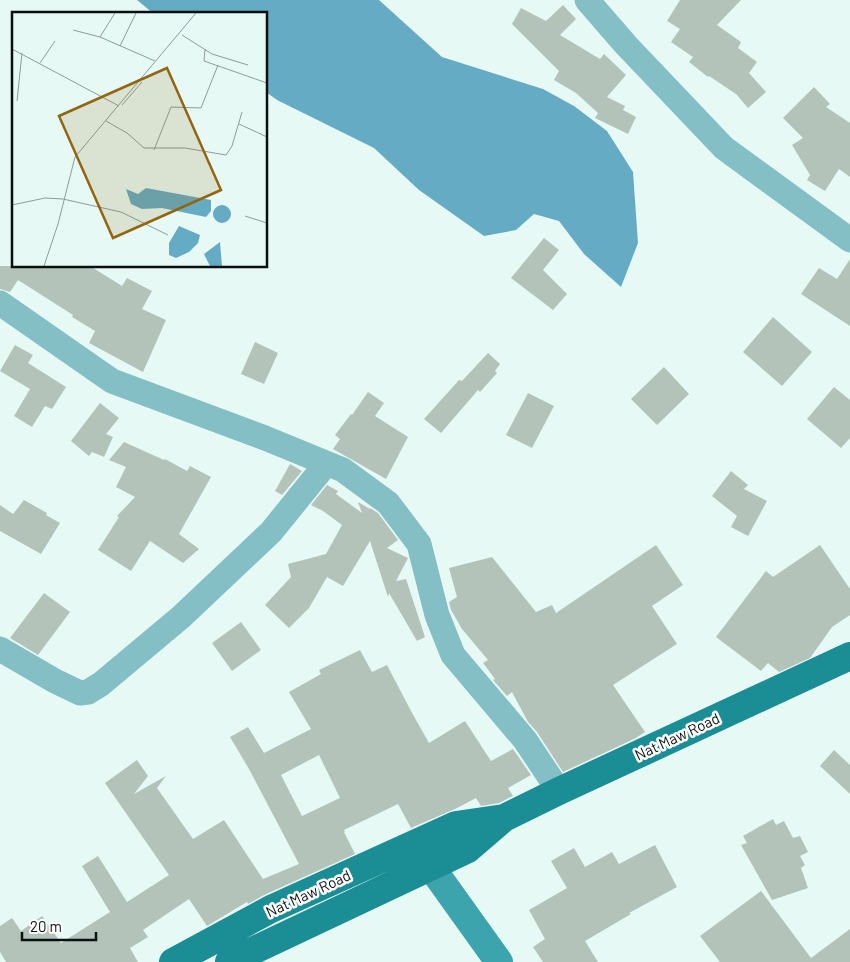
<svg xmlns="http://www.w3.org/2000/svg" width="850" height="962" font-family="Barlow,sans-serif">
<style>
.water{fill:#66abc4}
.building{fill:#b4c3ba;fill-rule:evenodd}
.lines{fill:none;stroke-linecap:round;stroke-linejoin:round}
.street{stroke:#83bfc5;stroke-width:25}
.secondary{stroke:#3ca4ad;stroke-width:28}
.primary{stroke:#1b8d95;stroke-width:28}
.labels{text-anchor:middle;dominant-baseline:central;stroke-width:5;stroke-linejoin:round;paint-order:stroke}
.street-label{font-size:15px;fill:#0a100f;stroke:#fff}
.inset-road{fill:none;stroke:#8f9c99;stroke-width:1}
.view{fill:#926510;fill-opacity:0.15;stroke:#926510;stroke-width:2.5}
.inset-edge{fill:none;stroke:#0a100f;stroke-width:2.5}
</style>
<rect width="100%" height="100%" fill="#e7f9f5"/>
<path class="water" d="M137,0H379L442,57L543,89L574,106L607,131L633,172L638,243L621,287L584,254L559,221L534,214L516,230L484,236L419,190L374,148L277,100L266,92V14H154Z"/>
<path class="building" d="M680,0H741L717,25L741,42L738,48L757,62L749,73L766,92L748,108L736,94L709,76L708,77L689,62L693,57L671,42L680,29L667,21Z
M563,5L576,19L560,35L600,59L604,54L626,75L607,97L625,106L623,110L636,117L628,134L595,118L598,113L576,93L554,80L559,71L512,24L521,8L546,21Z
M814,87L830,104L826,107L850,123V177L839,169L825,191L807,180L810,175L792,145L803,138L783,118Z
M544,238L559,250L543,270L567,294L553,310L511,278Z
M850,259V326L801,294L819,268L837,279Z
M0,266H90L122,286L127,278L152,291L142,309L166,320L143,372L89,343L95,331L72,317L73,315L18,280L10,292L0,289Z
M773,317L812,352L782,386L743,352Z
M255,342L278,353L264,384L241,374Z
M15,345L33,355L28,363L66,387L52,409L45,406L32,427L14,416L30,389L0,371Z
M488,353L500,364L495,371L497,373L480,392L478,390L441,433L424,419L459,380L462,381Z
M664,367L689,394L657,425L631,399Z
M834,387L850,400V438L841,448L807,419Z
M368,392L384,403L375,416L408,437L386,479L333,449L340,439L335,435L351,414L352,415Z
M528,393L554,406L532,448L506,435Z
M100,403L119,418L106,434L113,437L104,457L92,452L89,456L71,441Z
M124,442L164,460L165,459L187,471L190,466L211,477L179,534L199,549L183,563L150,541L131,571L98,550L119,517L117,516L135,497L116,487L126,467L109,460Z
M290,464L302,471L282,495L275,491Z
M731,471L748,485L744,489L767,501L748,536L731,527L737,516L712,496Z
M327,485L338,491L336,494L362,513L358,502L370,509V508L378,513L398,540L387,548L408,558L396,581L406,579L425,637L417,641L389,593L388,597L370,541L343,586L327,577L309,608L289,628L265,605L291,577L288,564L326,554L342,525L323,511L311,505Z
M24,500L47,513L46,515L60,523L41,554L0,531V505L13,514Z
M656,545L683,585L652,606L677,644L613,685L645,732L634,739L563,772L537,732L528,722L512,692L507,696L493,680L495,679L483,663L488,660L462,629L451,610L449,602L457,597L449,568L492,557L536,612L552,605L556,613Z
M820,545L850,589V615L832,627L810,658L779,672L768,663L761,671L716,637L766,571L773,577Z
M44,593L70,612L38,655L10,638Z
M241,622L261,650L232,671L212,643Z
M360,650L372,672L387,665L411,711L429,743L465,721L491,761L513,749L531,775L508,788L513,796L499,803L481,806L476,798L455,809L450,811L411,828L398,804L344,830L345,832H344L355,854L264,895L248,904L247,902L207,926L189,899L143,930L148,937L130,948L138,962H6L0,952V926L12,918L21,931L42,916L61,943L110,912L82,866L98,856L127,902L169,875L105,783L137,760L148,776L134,794L166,776L157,788L193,839L224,820L263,879L299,864L249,769L230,737L248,727L264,753L311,729L289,692L321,674L319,670ZM319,755L340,798L302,816L281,775Z
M834,750L850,765V794L820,766Z
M773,819L776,825L784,821L793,838L800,836L808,852L800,856L805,865L801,868L808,888L772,900L741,845L747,843L743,836Z
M655,845L677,887L629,913L631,914L585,941L598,962H543L533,947L545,939L529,910L567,888L551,861L574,848L585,867L612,852L619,864Z
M761,891L811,958L850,929V962H720L700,936Z"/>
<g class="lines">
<path class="street" d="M587,0L626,45L724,148L850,240
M0,303L112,381L265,438L343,470L388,503L419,544L437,615L453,655L525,740L559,791
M0,649L55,681L80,693L88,692L101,684L181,617L271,532L326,464"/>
<path class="secondary" d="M419,846L431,867L499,962"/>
<path class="primary" d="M173,962L271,909L456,825L504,818
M229,962L468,849L504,818L559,791L850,656"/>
</g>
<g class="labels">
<g class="street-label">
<text transform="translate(677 736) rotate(-25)">Nat Maw Road</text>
<text transform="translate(308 893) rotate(-25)">Nat Maw Road</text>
</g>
</g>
<g transform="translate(12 12)">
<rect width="255" height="255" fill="#e7f9f5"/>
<path d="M134,176L199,188V199L194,205L150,196L130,197L119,192L114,177L126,182ZM201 202a9 9 0 1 1 18 0a9 9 0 1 1-18 0ZM167,214L188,223L186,231L177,240L164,246L157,243V231ZM208,230L210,254H198L192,242Z" fill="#66abc4"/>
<path class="inset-road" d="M61,18L88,25L143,49M170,23L200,42L236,53M88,25L103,1M108,34L124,1M0,37L107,94M193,37L192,49L255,71M28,51L43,29M5,89L10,41M110,93L130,70M94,109L115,121L132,136H173L214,143L220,134L230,100M227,112L255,125M142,138L159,95L189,96L206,53M0,193L33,186L51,187L109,200L156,223M233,204L255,211M32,254L46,212L63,145L184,1"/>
<path class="view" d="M155,56L209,178L101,226L47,104Z"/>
<rect width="255" height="255" class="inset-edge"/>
</g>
<path d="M22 932v8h74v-8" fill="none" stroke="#0a100f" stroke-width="2.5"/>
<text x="30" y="932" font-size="15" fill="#0a100f" stroke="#ffffff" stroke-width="4" paint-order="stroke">20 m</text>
</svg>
